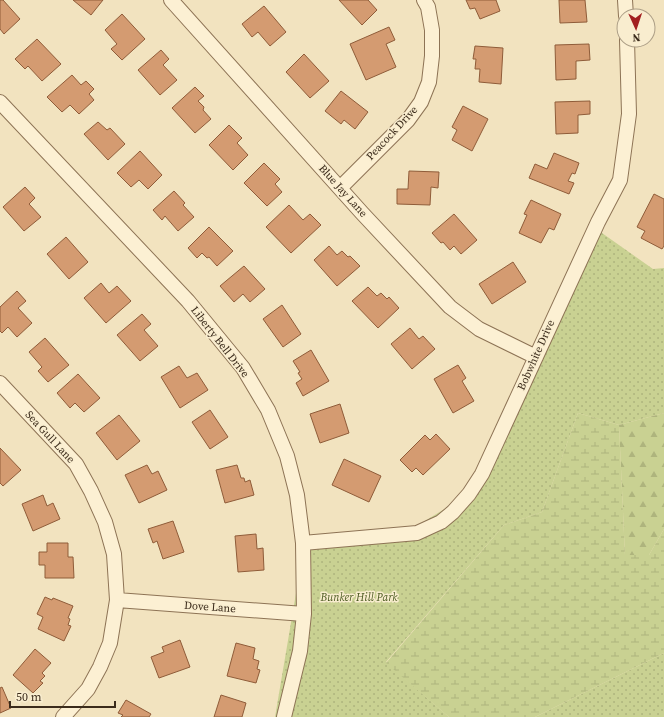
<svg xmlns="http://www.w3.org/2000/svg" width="664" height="717" font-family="'Source Serif 4',serif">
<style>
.grass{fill:url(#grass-dots)}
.forest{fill:url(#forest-firs)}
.wetland{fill:url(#wetland-marsh)}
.building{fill:#d49b71;stroke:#8f5c39}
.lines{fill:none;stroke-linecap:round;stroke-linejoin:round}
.minor-casing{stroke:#8d7355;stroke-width:16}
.minor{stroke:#fcf0d3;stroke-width:14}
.labels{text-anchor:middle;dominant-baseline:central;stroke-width:3;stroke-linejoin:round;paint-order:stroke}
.street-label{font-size:11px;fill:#3b2b1b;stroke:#f9edcf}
.park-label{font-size:11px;font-style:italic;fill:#4a5920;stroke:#f9edcf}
</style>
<defs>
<pattern id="grass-dots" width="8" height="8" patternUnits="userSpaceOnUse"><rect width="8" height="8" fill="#c9d192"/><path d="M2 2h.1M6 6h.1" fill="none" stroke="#aeb47d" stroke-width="1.8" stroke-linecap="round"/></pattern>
<pattern id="forest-firs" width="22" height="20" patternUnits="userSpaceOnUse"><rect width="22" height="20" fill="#c9d192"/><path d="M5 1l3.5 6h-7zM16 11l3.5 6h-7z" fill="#aeb47d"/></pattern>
<pattern id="wetland-marsh" width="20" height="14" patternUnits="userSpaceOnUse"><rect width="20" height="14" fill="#c9d192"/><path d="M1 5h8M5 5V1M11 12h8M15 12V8" fill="none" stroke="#aeb47d"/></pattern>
</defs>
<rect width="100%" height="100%" fill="#f2e3bf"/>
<path class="grass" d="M592,226L653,269L664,268V413L619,425L578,413L542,512L504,525L386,662L449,717H275L305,540L415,527L469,494Z
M664,653V717H535Z"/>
<path class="forest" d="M664,413V529L649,555H625L619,425Z"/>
<path class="wetland" d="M578,413L619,425L625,555H649L664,529V653L535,717H449L386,663L504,525L542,512Z"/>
<path class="building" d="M0,0H3L20,19L4,34L0,29Z
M73,0H103L91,15Z
M339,0H368L377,10L362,25Z
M466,0H496L500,11L480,19L475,8L470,9Z
M559,0H585L587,22L560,23Z
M264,6L286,32L270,46L258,32L252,37L242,24Z
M122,14L145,39L122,60L111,49L117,44L105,30Z
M389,27L395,40L386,44L396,67L366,80L350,44Z
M37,39L61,64L42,81L28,66L25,69L15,59Z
M589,44L590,60L576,61V79L556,80L555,45Z
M475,46L503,48L501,84L479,82L480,69H475L476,59H473Z
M161,50L169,59L163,65L177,80L160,95L138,70Z
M304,54L329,81L310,98L286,72Z
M72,75L81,85L86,81L94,89L89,94L94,100L79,114L70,105L62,112L47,97Z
M195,87L204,96L198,101L204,107L203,110L211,119L195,133L172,108Z
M341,91L368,112L355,129L344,120L341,124L325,111Z
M590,101V114L578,115V133L556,134L555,102Z
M463,106L488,119L472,151L452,140L457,130L452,127Z
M98,122L107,130L110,128L125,144L108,160L84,134Z
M229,125L242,138L237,143L248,155L233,170L209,145Z
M140,151L162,175L148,189L139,180L131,187L117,173Z
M554,153L579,163L575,174L572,173L568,181L574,183L569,194L529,178L535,164L547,169Z
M264,163L280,179L275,184L282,192L267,206L244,183Z
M409,171L439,172L438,188L431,187L430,205L397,204V189H408Z
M25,187L35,198L29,204L41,217L24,231L3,207Z
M174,191L185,203L183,205L194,217L178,231L165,216L162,220L153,210Z
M654,194L664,199V246L662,249L641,238L645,231L637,227Z
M531,200L561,214L554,230L549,228L541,243L519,233L527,215L524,214Z
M289,205L303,220L310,214L321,225L291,253L266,227Z
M454,214L477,240L461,254L454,246L450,250L443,242L441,243L432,233Z
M209,227L233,251L217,266L209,257L207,258L202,253L197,258L188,248Z
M66,237L88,262L69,279L47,254Z
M329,246L337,255L342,251L348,257L350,256L360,266L337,286L314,260Z
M513,262L526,282L492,304L479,284Z
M244,266L265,289L250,302L243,294L234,302L220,286Z
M101,283L109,293L117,286L131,301L106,323L84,298Z
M368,287L377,296L381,293L387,299L389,297L399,308L378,328L352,301Z
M17,291L26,301L18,308L32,323L17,337L8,327L2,333L0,331V307Z
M282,305L301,334L283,347L263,319Z
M142,314L151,324L144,330L158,346L140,361L117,335Z
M410,328L419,339L423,336L435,349L412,369L391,344Z
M45,338L69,365L48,382L38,371L42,367L29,352Z
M311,350L329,381L303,396L296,383L302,379L298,373L300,372L293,361Z
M458,365L466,378L462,381L474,401L453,413L434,379Z
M179,366L187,378L197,373L208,390L180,408L161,377Z
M78,374L100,398L84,412L75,403L70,408L57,393Z
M340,404L349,433L320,443L310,414Z
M210,410L228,437L210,449L192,422Z
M119,415L140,441L117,460L96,433Z
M436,434L450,449L423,475L416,468L412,472L400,460L425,435L430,440Z
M0,448L21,470L3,486L0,483Z
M344,459L381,476L369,502L332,485Z
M147,465L152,474L158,471L167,490L139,503L125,475Z
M237,465L241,478H244L245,482L250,480L254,495L225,503L216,470Z
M43,495L47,506L53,503L60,519L33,531L22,504Z
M173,521L184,552L163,559L157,541L153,543L148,529Z
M256,534L257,549L263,548L264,570L238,572L235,536Z
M47,543H68V557H73L74,578H45V565H39V552H47Z
M45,597L52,600L53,598L73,606L68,618L70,619L68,625L71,626L64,641L38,629L43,617L37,614Z
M180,640L190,667L159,678L151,657L164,652L162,647Z
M236,643L255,648L253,659L259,661L257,669L260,670L256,683L227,676Z
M35,649L51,663L42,673L45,676L40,681L43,683L33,693L13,675Z
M2,687L11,708L0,713V688Z
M221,695L246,703L242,717H214Z
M126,700L151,714L149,717H121L123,715L118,713Z"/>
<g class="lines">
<g class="minor-casing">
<path id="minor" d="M171,0L362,213L450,307L479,329L536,357
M625,0L626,16
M0,102L188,301L243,368L268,410L287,456L297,495L303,543L304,614L300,651L284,717
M340,188L408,120L421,102L429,82L432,56V30L428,7L424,0
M0,383L76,464L91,491L105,522L114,554L117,600L110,643L100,667L88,689L63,717
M303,543L417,533L441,522L453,512L469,494L482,474L598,222L620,180L629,114L627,40
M117,600L304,614"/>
</g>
<use href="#minor" class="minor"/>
</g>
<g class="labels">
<g class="street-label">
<text transform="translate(392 133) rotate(-47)">Peacock Drive</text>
<text transform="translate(343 191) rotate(48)">Blue Jay Lane</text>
<text transform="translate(220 342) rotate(52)">Liberty Bell Drive</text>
<text transform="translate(536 355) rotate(-66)">Bobwhite Drive</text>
<text transform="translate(50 437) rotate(47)">Sea Gull Lane</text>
<text transform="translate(210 607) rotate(4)">Dove Lane</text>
</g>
<g class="park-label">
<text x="359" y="597">Bunker Hill Park</text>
</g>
</g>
<g transform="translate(636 28) rotate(177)"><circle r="19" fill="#f9edcf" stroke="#ad9f87"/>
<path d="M0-3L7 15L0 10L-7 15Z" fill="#a21f1f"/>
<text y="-6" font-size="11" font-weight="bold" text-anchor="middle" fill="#3b2b1b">N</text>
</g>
<path d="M10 701v6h105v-6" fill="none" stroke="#3b2b1b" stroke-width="2"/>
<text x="16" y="701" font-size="12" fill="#3b2b1b" stroke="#f9edcf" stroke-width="3" paint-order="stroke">50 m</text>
</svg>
